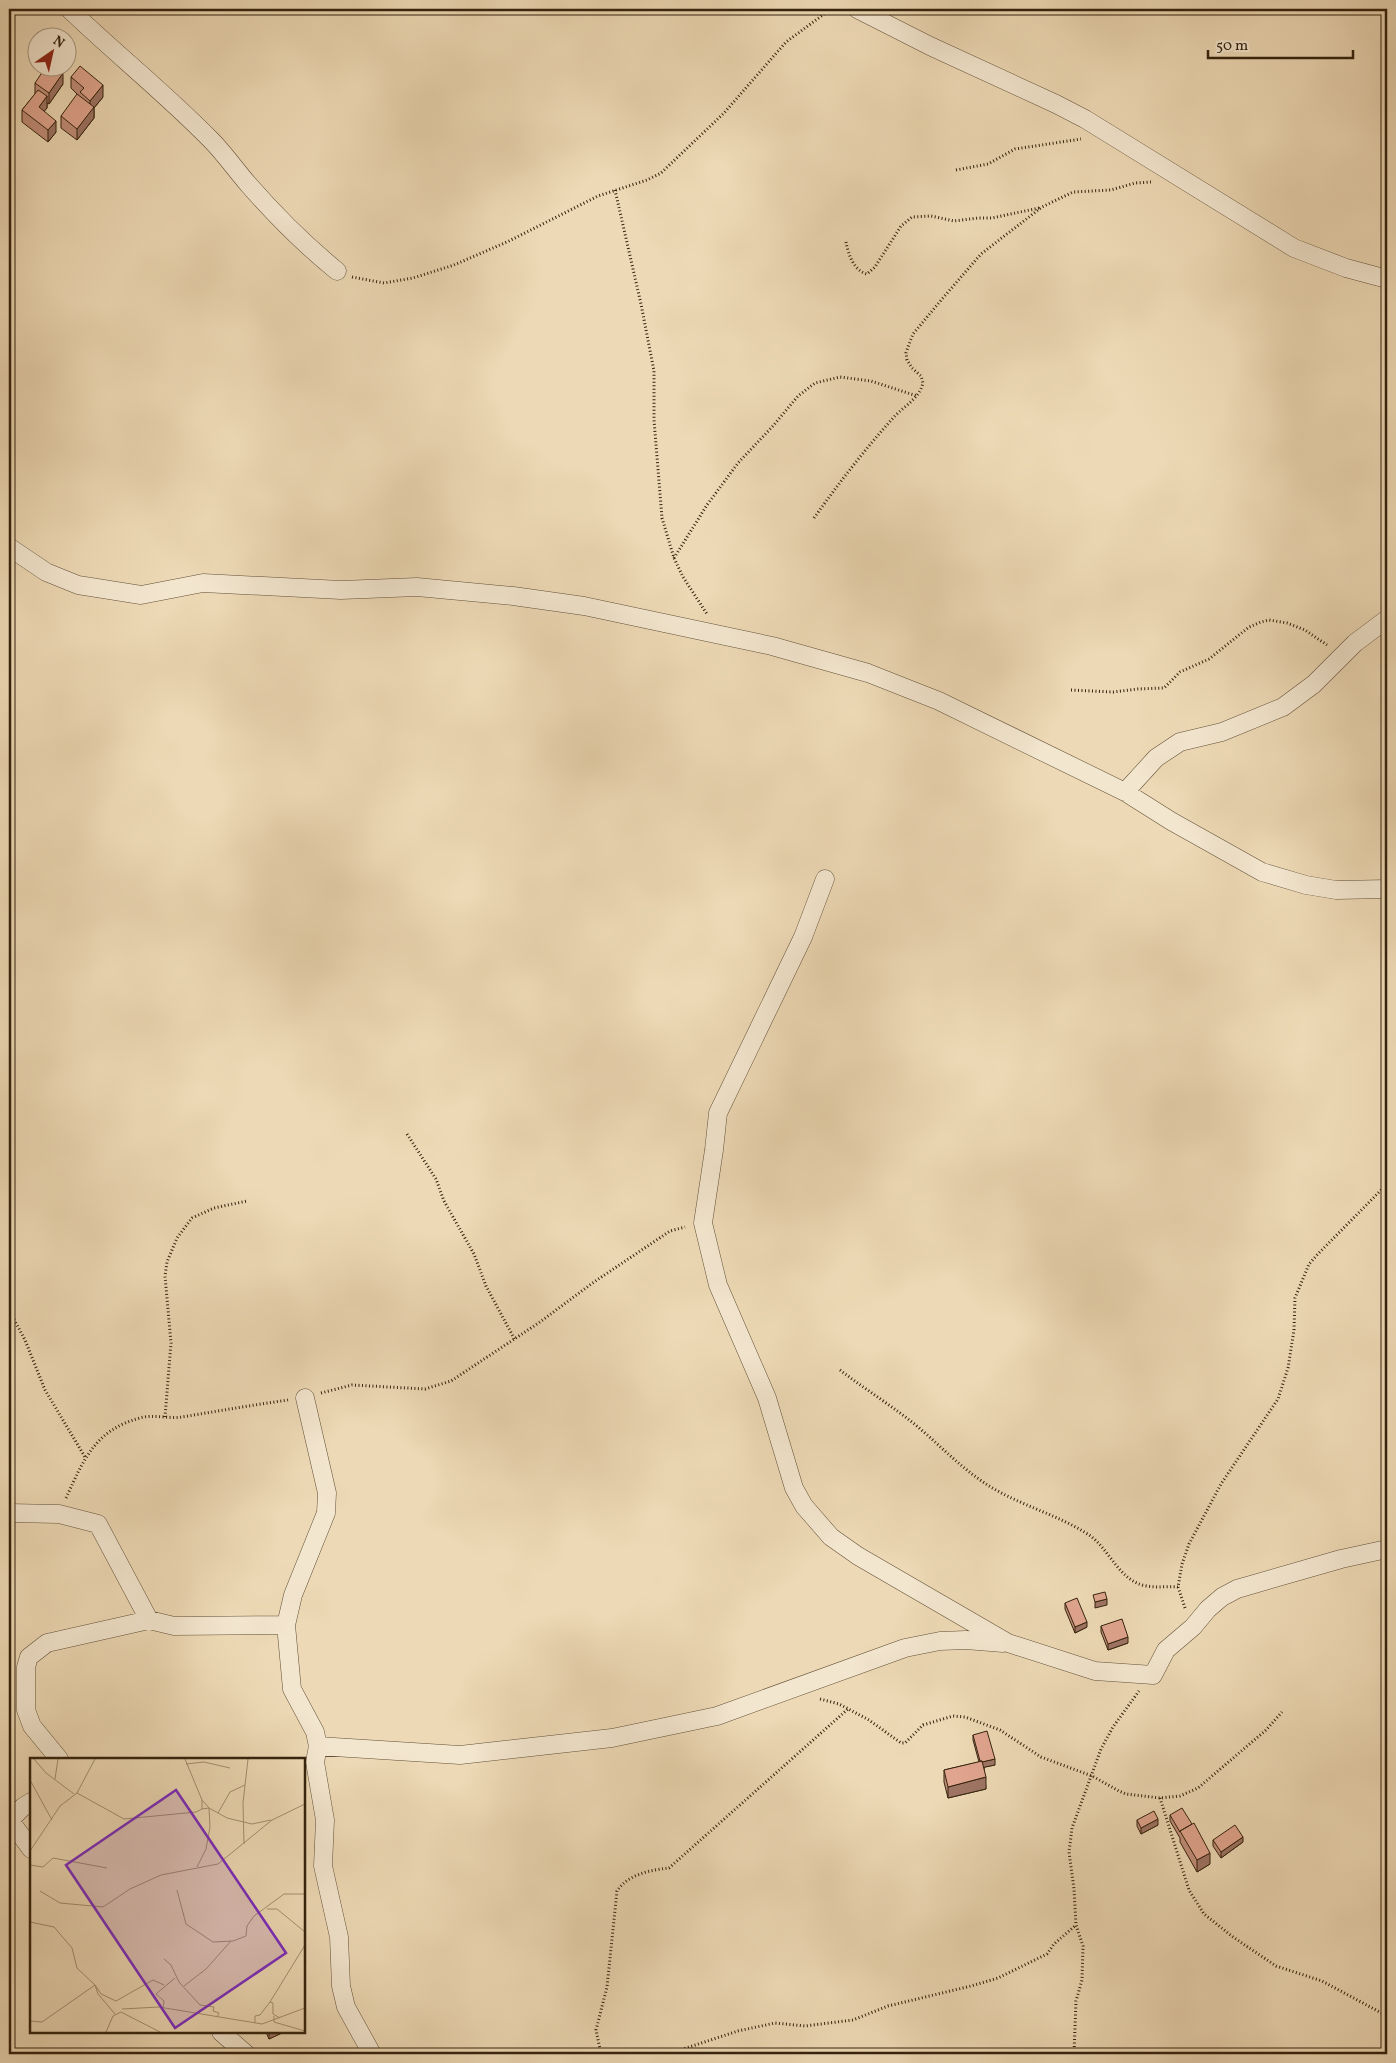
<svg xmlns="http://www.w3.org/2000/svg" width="1396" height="2063" font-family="Vollkorn,serif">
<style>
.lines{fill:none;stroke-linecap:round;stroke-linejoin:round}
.minor-casing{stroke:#625037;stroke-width:19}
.path{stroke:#34230d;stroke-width:3;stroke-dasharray:1 2.5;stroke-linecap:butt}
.minor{stroke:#f3e6cf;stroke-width:18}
.wall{fill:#c28e7b;stroke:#34230d}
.shaded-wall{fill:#9e7464;stroke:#34230d}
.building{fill:#e1a58f;stroke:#34230d}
.inset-road{fill:none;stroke:#a39072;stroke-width:1}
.view{fill:#7b2cbf;fill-opacity:0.15;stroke:#7b2cbf;stroke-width:2.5}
.inset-edge{fill:none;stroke:#34230d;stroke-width:2.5}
</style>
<rect width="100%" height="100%" fill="#edd9b5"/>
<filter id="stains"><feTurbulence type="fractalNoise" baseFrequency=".004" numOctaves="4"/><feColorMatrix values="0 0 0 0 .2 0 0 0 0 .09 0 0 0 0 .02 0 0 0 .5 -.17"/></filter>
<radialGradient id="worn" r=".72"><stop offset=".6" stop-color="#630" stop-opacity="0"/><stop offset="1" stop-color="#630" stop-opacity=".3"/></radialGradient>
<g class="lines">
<g class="minor-casing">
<path id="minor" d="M69,9C116,54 166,94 211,140C224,153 235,169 248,184C275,215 305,245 337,271
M857,9L930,46L1056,104L1085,119L1294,248L1346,268L1387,279
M9,547L46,572L78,585L141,595L203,583L341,590L417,587L513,596L584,606L772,646L868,673L939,701L1125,792L1171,821L1262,872L1306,885L1336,890L1387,889
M1125,792L1156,758L1180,742L1222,732L1283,707L1314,684L1355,643L1387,619
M825,879L803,937L718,1113L714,1150L703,1223L718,1285L767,1398L794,1488L804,1506L831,1537L858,1556L1008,1643L1095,1671L1153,1675L1166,1650L1193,1627L1208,1609L1222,1597L1237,1589L1341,1559L1387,1549
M305,1398L327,1493L326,1513L293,1595L286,1625L292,1689L315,1732L318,1746L315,1762L325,1820L323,1866L339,1937L341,1986L346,2007L372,2054
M9,1513L59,1514L98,1524L149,1620
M318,1746L460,1755L612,1738L717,1716L905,1648L940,1641L966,1640L1003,1643
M59,1759L32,1726L26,1710V1667L29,1657L47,1643L149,1620L174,1626L286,1625
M9,1819L31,1849
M10,1820L23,1807L31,1802
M221,2032L246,2054"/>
</g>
<path class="path" d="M956,170L988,164L1015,149L1081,139
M615,190L641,304L654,371V420L662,518L674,558L683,577L707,614
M846,242C848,254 854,271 867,274L875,267L901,226L912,217L931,216L954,221L978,218H992L1039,208
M352,277L384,283L413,278L454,265L509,241L598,196L647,180L661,173L724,113L786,42L831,9
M814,518C839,483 865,449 894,417C904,406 919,399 923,383L921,376L912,368L907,360L906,353L909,344L913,334L942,299L981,254L1042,207L1073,192L1111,190L1135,183L1151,182
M674,558L707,505L738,463L773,426L798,396L815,383L840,377L871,381L917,396
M1071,690L1113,692L1138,689L1164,688L1180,672L1209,659L1249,627L1261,622L1269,620L1287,623L1305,630L1327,645
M407,1134L436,1179L444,1201L474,1254L486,1286L515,1340
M9,1310L25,1340L45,1390L85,1457
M840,1370C862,1387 886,1402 908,1419C938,1442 962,1471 996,1490C1026,1507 1060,1516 1089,1535C1110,1549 1119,1582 1147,1586C1157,1588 1168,1586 1178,1587
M321,1393L352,1385L425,1389L451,1381L540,1322L594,1282L670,1231L685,1227
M165,1417L171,1343L165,1276L167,1262L177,1238L192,1218L214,1208L247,1201
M66,1498C84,1459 95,1430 140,1418C153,1414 169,1419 182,1417C218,1411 253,1405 288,1400
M1185,1608L1178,1587L1182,1564L1189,1544L1221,1484L1278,1399L1288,1368L1294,1330L1295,1298L1309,1264L1317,1255L1387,1184
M820,1699L839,1704L869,1720L901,1743H905L923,1725L953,1716L965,1717L1000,1730L1041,1757L1092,1776L1119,1791L1126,1794L1160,1798L1180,1796L1198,1788L1266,1730L1282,1712
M1160,1798L1189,1890L1204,1914L1233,1937L1276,1966L1322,1981L1387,2016
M601,2054L596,2030L607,1987L617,1891C628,1874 651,1870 669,1868L848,1709
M668,2054L738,2031L775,2023L805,2026L853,2020L888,2006L971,1986L998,1978L1047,1954L1054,1944L1076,1925
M1074,2054L1076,2001L1082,1980L1083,1946L1076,1925L1074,1889L1069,1852L1072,1828L1101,1749L1113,1727L1139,1691"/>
<use href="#minor" class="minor"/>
</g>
<path class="wall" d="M71,77L103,97L94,108V118L77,140L61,128V116L80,97L71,88Z
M35,83L63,84L49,104L47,103V108L44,111L56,132L48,142L22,122V110L35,94Z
M1065,1603L1087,1627L1075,1633L1065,1609Z
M1101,1626L1128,1643L1108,1650L1101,1632Z
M973,1735L995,1765L984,1767L986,1789L948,1798L944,1782V1770L979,1762L973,1740Z
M1170,1815L1210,1864L1197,1872L1180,1842V1838L1170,1821Z
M1137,1820L1158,1825L1141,1834L1137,1826Z
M1213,1840L1243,1842L1221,1858L1213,1846Z
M266,2032H284L269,2039Z"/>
<path class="shaded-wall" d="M63,73V84L49,104V93Z
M103,85V97L94,108V118L77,140V129L90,111V101Z
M47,96V108L39,118V107Z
M56,121V132L48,142V130Z
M1107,1599V1605L1095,1608V1602Z
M1087,1622V1627L1075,1633V1627Z
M1128,1637V1643L1108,1650V1644Z
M995,1759V1765L981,1768V1762Z
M986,1777V1789L948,1798V1787Z
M1158,1819V1825L1141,1834V1828Z
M1243,1837V1842L1221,1858V1852Z
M1210,1853V1864L1197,1872V1860Z
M272,2032H284L269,2039V2033Z"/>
<path class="building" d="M80,66L103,85L90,101L80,92L84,88L71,77Z
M45,68H56L63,73L49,93L35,83Z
M38,90L47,96L39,107L56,121L48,130L22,110Z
M77,94L94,107L77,129L61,116Z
M1105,1592L1107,1599L1095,1602L1093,1595Z
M1077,1598L1087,1622L1075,1627L1065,1603Z
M1122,1619L1128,1637L1108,1644L1101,1626Z
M987,1731L995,1759L982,1762V1761H980L973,1735Z
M982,1761L986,1777L948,1787L944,1770Z
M1182,1808L1192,1824L1180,1831V1832L1170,1815Z
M1154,1811L1158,1819L1141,1828L1137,1820Z
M1194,1823L1210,1853L1197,1860L1180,1831Z
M1235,1825L1243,1837L1221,1852L1213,1840Z"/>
<g transform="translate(30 1758)">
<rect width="275" height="275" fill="#edd9b5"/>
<path class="inset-road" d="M4,1L16,15L44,36M156,6L174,4L200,10M25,21L28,1M0,22L22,62M47,35L94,61L166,54L172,51V42L155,1M172,51L179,50L197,60L222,66L241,62M188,55L200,34L215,27M214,86L213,45L218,1M0,93L30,48L47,35L65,1M0,107L13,109L23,100L77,110M167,109L176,91L180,69L179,50L172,42M147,132L156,166L183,184L203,183L216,178L217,168L224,158L254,136H275M10,133L30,145L73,149L100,131L131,117L188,106L242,62L275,46M237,151H247L275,174M0,164L24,169L42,190L47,210L65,227L68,236L85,256M134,201L141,207L149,224L170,247L184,249L183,253L189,255L187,259M154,228L176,211L201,183M240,244L243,245V256L250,260M133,250L134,243L126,236L145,220M92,251L129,249L232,266L275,250M244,258V264L275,273M0,263L12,264L65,227L71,236L86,243L123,222L134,227M225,265V258L230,257L240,244L275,187M76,274L83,258L91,254L130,274"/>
<path class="view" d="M146,32L256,195L145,270L36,107Z"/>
<rect width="275" height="275" class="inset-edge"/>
</g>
<rect width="1396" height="2063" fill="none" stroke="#edd9b5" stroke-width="30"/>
<rect x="10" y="10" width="1376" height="2043" fill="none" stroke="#34230d" stroke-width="2.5"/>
<rect x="15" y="15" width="1366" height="2033" fill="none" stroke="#34230d"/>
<g transform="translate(52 52) rotate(34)"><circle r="24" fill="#f3e6cf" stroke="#a79881"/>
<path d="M0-4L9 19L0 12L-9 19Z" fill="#8f2418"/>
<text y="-8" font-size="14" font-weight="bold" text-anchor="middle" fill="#34230d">N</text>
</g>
<path d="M1208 50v8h145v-8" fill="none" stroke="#34230d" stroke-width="2.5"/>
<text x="1216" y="50" font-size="15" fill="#34230d" stroke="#f3e6cf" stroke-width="4" paint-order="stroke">50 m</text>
<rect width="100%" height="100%" filter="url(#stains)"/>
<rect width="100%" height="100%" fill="url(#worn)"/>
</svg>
